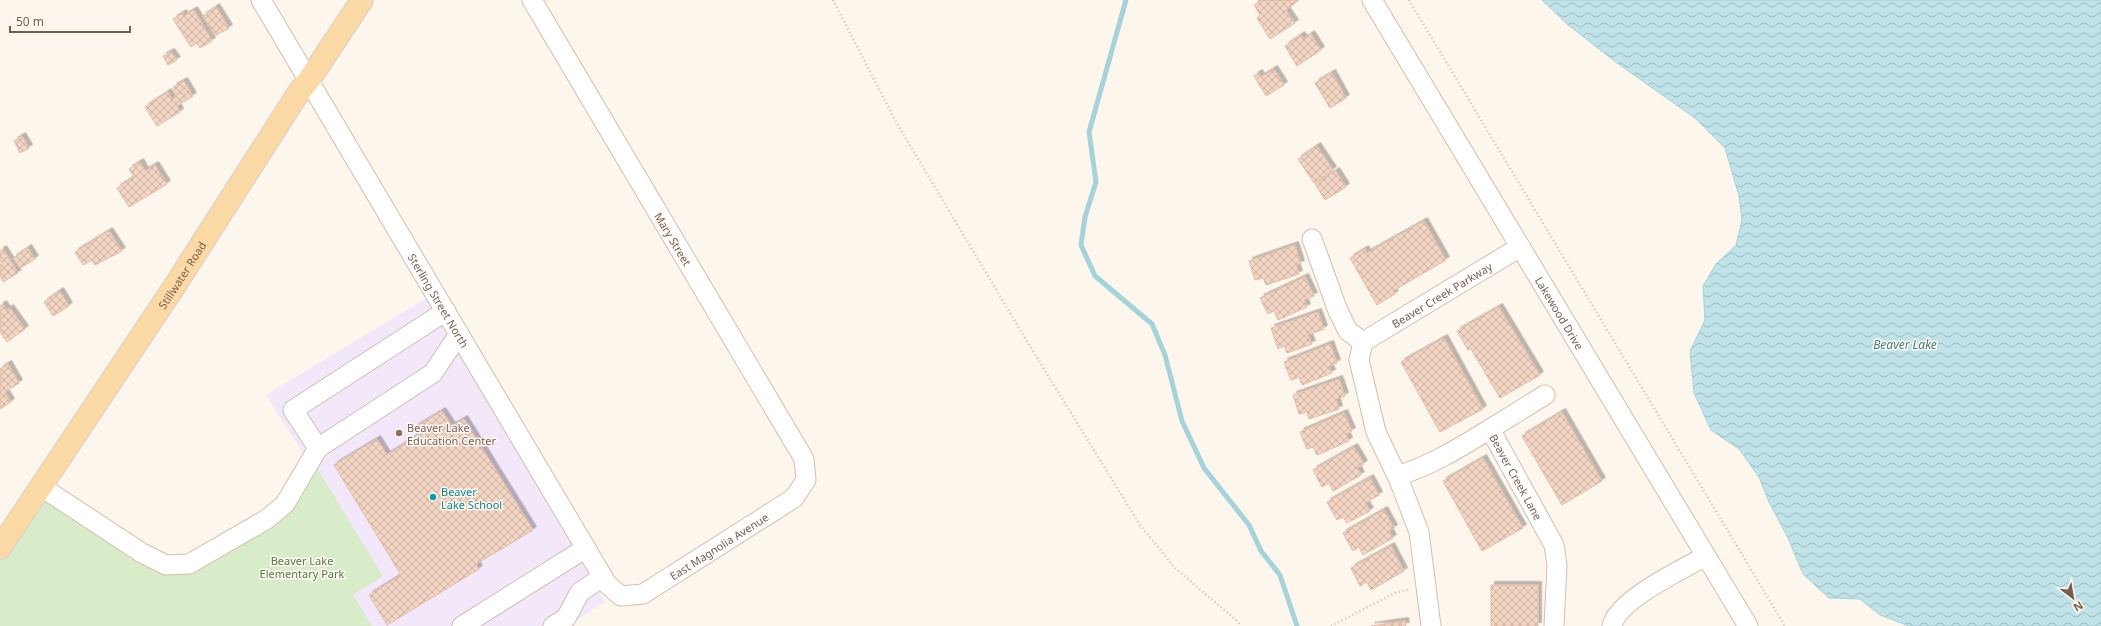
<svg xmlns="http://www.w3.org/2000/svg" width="2101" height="626" font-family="'Noto Sans',sans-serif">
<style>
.education{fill:#f3e8fa}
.green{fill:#d8ecc9}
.water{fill:url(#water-waves);stroke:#a5d3da}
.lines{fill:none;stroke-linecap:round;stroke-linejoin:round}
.stream{stroke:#a5d3da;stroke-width:5}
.building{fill:url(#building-cross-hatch);stroke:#e6bba3;filter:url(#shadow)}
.minor-casing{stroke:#d1beb0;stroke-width:21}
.major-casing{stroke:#dad1cd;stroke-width:24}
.path{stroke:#d9b8a5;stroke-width:2.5;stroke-dasharray:1 3;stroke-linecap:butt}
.minor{stroke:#fff;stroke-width:19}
.major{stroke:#fbd9a5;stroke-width:22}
.education-dot{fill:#8d6e63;stroke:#fffaf3;stroke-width:1.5}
.culture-dot{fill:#0f9aa8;stroke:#fffaf3;stroke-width:1.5}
.labels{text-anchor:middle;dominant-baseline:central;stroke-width:3;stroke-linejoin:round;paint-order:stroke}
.street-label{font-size:11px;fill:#7a5c4d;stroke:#fffaf3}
.education-label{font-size:11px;fill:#785e54;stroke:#fffaf3;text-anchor:start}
.culture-label{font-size:11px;fill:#0d838f;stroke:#fffaf3;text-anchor:start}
.park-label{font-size:11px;fill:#537a41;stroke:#fffaf3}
.water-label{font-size:12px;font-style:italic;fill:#437c86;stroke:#fffaf3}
</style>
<defs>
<pattern id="water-waves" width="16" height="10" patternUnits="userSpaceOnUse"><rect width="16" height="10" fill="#bfe3e8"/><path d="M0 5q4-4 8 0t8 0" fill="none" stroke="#a0bbbe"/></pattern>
<pattern id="building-cross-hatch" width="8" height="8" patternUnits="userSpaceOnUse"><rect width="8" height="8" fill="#f3d5c3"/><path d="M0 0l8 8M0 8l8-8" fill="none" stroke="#cab0a1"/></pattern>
<filter id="shadow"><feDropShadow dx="3.5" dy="-3.5" stdDeviation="0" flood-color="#0004"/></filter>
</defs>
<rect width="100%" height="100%" fill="#fdf6ec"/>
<path class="education" d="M430,296L605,602L567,626H267L314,471L266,395Z"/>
<path class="green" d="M309,455L383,576L353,595L372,626H0V548L40,486L166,565L267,519Z"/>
<path class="water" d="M1542,0H2101V626H1909L1880,615L1860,599L1829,598L1803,574L1788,538L1769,502L1759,477L1739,449L1711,430L1694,393L1690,351L1705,320L1703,286L1716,264L1736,245L1742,220L1739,196L1725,148L1695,118L1617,63L1567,24Z"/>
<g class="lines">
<path class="stream" d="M1126,0L1089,132L1096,182L1085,217L1081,245L1095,276L1152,324L1165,355L1182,421L1204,468L1249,525L1261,551L1280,575L1297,626"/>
</g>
<path class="building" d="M1262,0H1299L1286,10L1295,23L1270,39L1257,18L1260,15L1254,5Z
M216,7L229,28L215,36L203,16Z
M194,10L212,41L200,48L197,43L191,47L173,19L183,13L184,16Z
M1311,34L1321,50L1297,66L1285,46L1301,35L1304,39Z
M171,52L177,60L168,65L163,56Z
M1274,69L1284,85L1266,96L1254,76L1259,73L1261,77Z
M1332,73L1346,98L1330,108L1315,83Z
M184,81L193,96L177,106L180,112L157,126L145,107L168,92L172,99L177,95L173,87Z
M22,136L29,148L20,153L14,141Z
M1317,146L1333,170L1314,183L1298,159Z
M140,162L145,171L155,165L167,184L129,207L117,188L134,177L129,169Z
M1336,171L1346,187L1325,200L1315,184Z
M1424,221L1446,260L1393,291L1395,294L1377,305L1350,258L1365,249L1367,253Z
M109,231L122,251L95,265L92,260L83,265L75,252Z
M1295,245L1301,264L1296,265L1299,274L1266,285L1263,278L1255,280L1249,261Z
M28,248L35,259L20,268L13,258Z
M3,249L18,273L3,282L0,276V265L2,264L0,260V251Z
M1305,277L1314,296L1304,300L1307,307L1278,320L1274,311L1268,314L1260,298Z
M60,291L69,306L53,316L44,302Z
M3,304L7,310L10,308L25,329L7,342L0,332V306Z
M1499,307L1540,375L1500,398L1471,349L1468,350L1457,331Z
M1318,312L1324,329L1308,335L1312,344L1287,353L1284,346L1278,349L1271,328Z
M1444,338L1483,409L1440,432L1401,362Z
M1330,344L1337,363L1329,366L1332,373L1302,385L1299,377L1291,380L1284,362Z
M8,364L19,383L5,392L11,402L0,409V369Z
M1339,379L1345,396L1336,399L1339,409L1309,419L1307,412L1299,414L1293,395Z
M442,411L452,426L464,419L533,530L476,564L479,569L387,625L369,595L401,575L334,465L377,439L387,455L418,435L414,428Z
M1562,412L1602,481L1562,505L1522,436Z
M1344,413L1352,431L1346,434L1349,441L1317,455L1313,447L1307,449L1300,432Z
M1354,447L1364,464L1357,468L1361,475L1333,491L1329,483L1322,487L1313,470Z
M1483,458L1523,528L1482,551L1443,481Z
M1370,478L1379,495L1365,503L1370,511L1347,523L1343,517L1337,520L1327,502Z
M1384,510L1394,528L1389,531L1393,538L1363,555L1359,547L1353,551L1343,533Z
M1391,546L1404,571L1371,590L1367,582L1360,586L1351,568Z
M1491,585H1538V626H1491Z
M1405,621L1406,626H1371Z"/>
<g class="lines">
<g class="minor-casing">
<g id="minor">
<path id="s1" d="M261,0L607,584L621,596L643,594L794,498L806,480L804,459L532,0"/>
<path id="s2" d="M1372,0L1748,626"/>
<path d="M1312,239L1338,311L1348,331L1363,342"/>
<path d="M446,311L293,410L318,448L433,373L459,334"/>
<path d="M1490,429L1545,395"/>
<path id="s3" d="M1397,476C1430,466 1461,447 1490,429L1554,545L1557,565L1554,626"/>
<path d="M40,486L142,553L166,565L189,564L267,519L285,504L318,448"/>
<path d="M462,626L586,548"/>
<path d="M553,626L566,618L580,592L603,577"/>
<path id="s4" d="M1431,626L1419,532L1399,480L1376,432L1359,360L1363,342L1520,247"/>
<path d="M1612,626C1617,600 1683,569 1706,556"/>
</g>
</g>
<g class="major-casing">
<g id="major">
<path id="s5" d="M0,548L174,287L299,92L309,80L362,0"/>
</g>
</g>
<path class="path" d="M833,0L896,122L1028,343L1140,525L1175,568L1236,620L1241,626
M1409,0L1785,626
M1331,626L1395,593L1410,589"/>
<use href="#minor" class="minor"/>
<use href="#major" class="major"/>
</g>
<circle class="education-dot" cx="399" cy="433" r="4"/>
<circle class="culture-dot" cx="433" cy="497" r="4"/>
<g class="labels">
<g class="street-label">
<text transform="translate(673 239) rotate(59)">Mary Street</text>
<text stroke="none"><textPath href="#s5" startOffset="328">Stillwater Road</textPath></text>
<text stroke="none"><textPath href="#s4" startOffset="388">Beaver Creek Parkway</textPath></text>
<text stroke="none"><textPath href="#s1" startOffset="349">Sterling Street North</textPath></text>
<text stroke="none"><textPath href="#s2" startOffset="365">Lakewood Drive</textPath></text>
<text stroke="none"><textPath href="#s3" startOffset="159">Beaver Creek Lane</textPath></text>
<text stroke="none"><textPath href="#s1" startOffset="809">East Magnolia Avenue</textPath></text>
</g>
<g class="education-label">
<text x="407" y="427">Beaver Lake<tspan x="407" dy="13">Education Center</tspan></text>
</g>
<g class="culture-label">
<text x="441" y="491">Beaver<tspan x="441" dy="13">Lake School</tspan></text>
</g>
<g class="park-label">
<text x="302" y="560">Beaver Lake<tspan x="302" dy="13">Elementary Park</tspan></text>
</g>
<g class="water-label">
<text x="1905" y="344">Beaver Lake</text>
</g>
</g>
<g transform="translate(2073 598) rotate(149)" stroke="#fffaf3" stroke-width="3" paint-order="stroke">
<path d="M0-3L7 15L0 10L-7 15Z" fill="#7a5c4d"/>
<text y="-6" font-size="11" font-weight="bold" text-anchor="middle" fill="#7a5c4d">N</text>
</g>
<path d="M10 26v6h120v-6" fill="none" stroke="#7a5c4d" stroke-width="2"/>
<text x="16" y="26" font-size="12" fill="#7a5c4d" stroke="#fffaf3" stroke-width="3" paint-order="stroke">50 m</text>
</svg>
